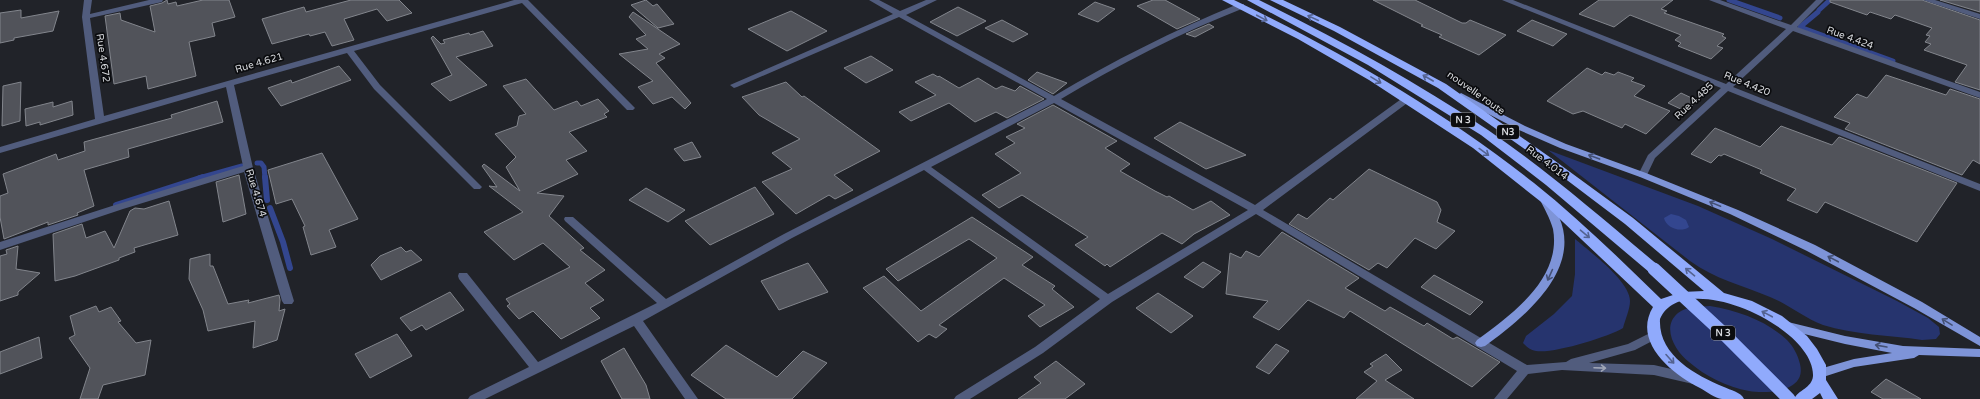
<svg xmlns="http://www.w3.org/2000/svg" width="1980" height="399" font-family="'Varela Round',sans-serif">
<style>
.green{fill:#26346e}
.water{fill:#33468f}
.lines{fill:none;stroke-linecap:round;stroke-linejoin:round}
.stream-far1{stroke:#33468f;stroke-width:5}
.stream{stroke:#33468f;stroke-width:6}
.building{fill:#51535a;stroke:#82858c}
.minor{fill:#515c7d;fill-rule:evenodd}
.major{fill:#7e94d8;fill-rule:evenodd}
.highway{fill:#90aafc;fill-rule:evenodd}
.highway-bridge{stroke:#90aafc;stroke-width:13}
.oneway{stroke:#546391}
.oneway2{stroke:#445074}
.oneway3{stroke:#a1a7b7}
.labels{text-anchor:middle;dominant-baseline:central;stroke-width:3.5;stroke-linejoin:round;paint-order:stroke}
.shield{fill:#0b0c0f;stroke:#9a9c9f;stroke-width:1}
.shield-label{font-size:9px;font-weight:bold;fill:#d7d9dd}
.street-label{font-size:10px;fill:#d7d9dd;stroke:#0b0c0f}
</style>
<rect width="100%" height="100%" fill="#212329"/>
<path class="green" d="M1548,150L1698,206L1772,239L1897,301L1928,318L1939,327L1940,334L1936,339L1922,340C1890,335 1854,335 1823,325C1804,318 1788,304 1770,297C1741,285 1715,279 1690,261Z
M1575,239C1589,251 1630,281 1630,301C1630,309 1625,320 1623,328C1608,337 1553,354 1536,351C1530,350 1527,347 1523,343L1526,336L1554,314L1572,296L1575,274Z
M1710,306C1739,311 1765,320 1787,340C1793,346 1798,355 1800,364C1807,392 1767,394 1749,391C1727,387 1705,376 1689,362C1675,351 1661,327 1678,313C1687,306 1700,307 1710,306Z"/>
<path class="water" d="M1671,214L1679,216L1686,220L1689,227C1681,233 1666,228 1664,218Z"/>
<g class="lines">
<path class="stream-far1" d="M1729,0L1780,18
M1819,10L1830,0
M1818,12L1800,27L1893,61
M257,163H261L264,167L265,178
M199,178L242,166"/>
<path class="stream" d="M265,177L267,200
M116,205L203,177
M270,208L283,242L290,268"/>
</g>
<path class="building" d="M167,0L168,4L176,2L177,6L203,0H229L235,17L212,23L215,36L189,42L196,76L148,89L146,76L114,84L105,16L120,13L121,20L155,32L150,6L162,3Z
M351,0H399L412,13L387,21L377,9L344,19L354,40L332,46L325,32L310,36L309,34L272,44L262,19L304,7L306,12Z
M646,0L653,6L657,4L674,24L658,28L631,5Z
M1153,0H1165L1200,19L1177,29L1137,6Z
M1373,0H1415L1462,23H1466L1470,20L1506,35L1479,55L1439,37L1442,35L1421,26L1423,25Z
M1599,0H1673L1661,9L1667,11L1664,13L1724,34L1722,36L1726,38L1717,46L1723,48L1711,59L1678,46L1681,43L1675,40L1681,35L1630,15L1614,27L1579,14Z
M1830,0H1922L1980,20V90L1955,82L1967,65L1924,50L1931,44L1925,42L1930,36L1926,35L1932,28L1895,15L1891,19L1870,12L1867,15L1830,2Z
M1940,0H1980V12Z
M1095,2L1115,9L1098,22L1078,14Z
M958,7L986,21L957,36L930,22Z
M21,10V18L59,11L53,31L14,38V40L0,43V13Z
M791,11L827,31L787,51L748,29Z
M633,12L680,44L659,54L665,58L656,63L691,103L685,109L672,97L653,104L638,87L653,81L619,54L648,49L636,39L646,35L629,17Z
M1002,20L1028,34L1013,42L985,28Z
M1532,20L1567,34L1553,46L1517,31Z
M1209,24L1214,27L1195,37L1186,34Z
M483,31L493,46L456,57L487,85L450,101L431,84L452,75L431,38L433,36L441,44L445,43L443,40L469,33L470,35Z
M871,56L893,70L866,83L844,68Z
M339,66L351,80L281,106L268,88L291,80L292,83Z
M1587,68L1602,75L1605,72L1614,75L1618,72L1634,78L1631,81L1645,86L1634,96L1670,111L1646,134L1625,124L1622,128L1583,111L1573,114L1547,101Z
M1037,72L1067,83L1053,94L1028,80Z
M933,74L938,77L939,76L959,88L978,78L996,89L1002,86L1015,91L1020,86L1044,99L1007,118L996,112L975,122L949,103L911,121L899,112L936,95L915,82Z
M1886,75L1946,95L1950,89L1980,99V164L1973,160L1962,175L1845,129L1850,123L1834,117L1857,94L1867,98Z
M526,79L554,110L577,101L581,106L598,99L609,111L604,114L607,117L569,132L587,151L566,160L578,174L537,193L564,196L549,216L584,248L580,250L605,270L585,283L604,300L590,308L600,318L561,339L533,311L519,319L507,306L510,304L506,299L570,267L543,243L514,260L484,232L523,212L489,186L497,187L482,166L484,164L520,191L506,167L516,157L495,134L517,126L519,116L526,114L503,86Z
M21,82L20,121L2,126L3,86Z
M786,82L802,97L804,96L880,151L834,175L853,190L835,199L829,195L796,214L762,182L792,169L772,153L800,139L759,115L742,97Z
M1681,93L1698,101L1685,111L1668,103Z
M72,101L73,115L40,125V122L26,126L25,109L53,102V107Z
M217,101L223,122L128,149L129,157L84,170L94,206L77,213L78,215L48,225V222L4,239L0,217V196L8,193L3,174L56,154L58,160L85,151L84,142L172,118L171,115Z
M1053,105L1117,141L1105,148L1130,164L1120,171L1155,191L1167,197L1169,196L1193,210L1211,201L1230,215L1194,234L1182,244L1162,233L1110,267L1107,264L1105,266L1075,245L1088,237L1022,195L999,208L982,195L1021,173L995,154L1015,143L1006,137L1025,128L1017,124Z
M1180,122L1246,155L1206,169L1154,138Z
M1781,126L1832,145L1839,137L1957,183L1917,242L1825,202L1817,213L1787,200L1796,189L1760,173L1762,170L1724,154L1721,156L1719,155L1711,163L1691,154L1715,128L1760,147Z
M692,142L701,157L684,161L674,149Z
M322,153L358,219L329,230L336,247L311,255L303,227L305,226L292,199L276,204L268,170Z
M1369,169L1437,202L1441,210L1437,222L1455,231L1436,249L1415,238L1387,268L1378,263L1369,270L1289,224L1298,214L1307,219L1330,198L1333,200Z
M239,175L246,214L223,222L216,182Z
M755,187L774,214L710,245L685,221Z
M646,188L685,210L668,222L629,200Z
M169,201L178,235L134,248L135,252L119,258V260L75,276L55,281L53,234L82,224L86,238L105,231L114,248L130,211L135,208L144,209Z
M972,217L1033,257L1022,265L1055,286L1052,289L1074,307L1040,327L1028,316L1045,305L1004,278L939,325L947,329L936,338L929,334L918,342L863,288L884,276L921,311L997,258L969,239L898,281L886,269Z
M1282,232L1359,278L1345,288L1385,311L1390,307L1424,326L1427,323L1453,339L1457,337L1500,362L1472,387L1350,311L1344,318L1308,300L1279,330L1253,317L1268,301L1226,294L1230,253L1241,258L1246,251L1259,257Z
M18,246L16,269L40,273L18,292V295L0,301V256L7,254L6,250Z
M401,247L406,252L411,250L422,260L381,280L371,265L380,256Z
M210,254V266H213L228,304L249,300L248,303L279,295L280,300L279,311L285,309L277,340L253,348L255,321L208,331L203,310L189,279L190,259Z
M1203,262L1221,272L1203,288L1184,277Z
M808,263L828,292L779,310L761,281Z
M1434,275L1483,302L1470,315L1421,287Z
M450,292L464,310L426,330L422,325L411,331L400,318Z
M1158,293L1193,316L1171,333L1136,308Z
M96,306L99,312L111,307L121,321L118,322L136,343L151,340L145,375L103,385L98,399H80L90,368L69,338L75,335L70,316Z
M397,334L412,356L370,378L355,354Z
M39,337L42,358L0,374V352Z
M1276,344L1289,351L1269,374L1256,367Z
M726,345L777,377L803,351L827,363L792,399H726L691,375Z
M624,348L646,385L650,399H622L601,361Z
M1386,354L1402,370L1385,380L1414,399H1356L1377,381L1364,372L1373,366L1370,364Z
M1056,361L1085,384L1065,399H1018L1041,383L1034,377Z
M1886,379L1921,399H1883L1871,392Z"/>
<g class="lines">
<path class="minor" d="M84,0H92L90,14L149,0H163L162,2L90,18L104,116L514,0H528L635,108L633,110H627L522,3L354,51L380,85L482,187L480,189H474L374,89L347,53L234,85L253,168L294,301L292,304H284L282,301L244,172L123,209L0,250V242L115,205L243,166L226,87L0,153V147L95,119L82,17Z
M869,0H879L900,11L926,0H937L906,15L1054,96C1113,61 1174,30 1238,4H1244V8C1180,33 1120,64 1061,99L1255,205L1404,97H1410L1411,99L1410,101L1263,210L1527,365L1566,362L1571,359L1628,344L1654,331L1658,332L1660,335L1658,338L1635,350L1589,363L1654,365L1693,374L1697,376L1699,379L1697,382L1693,384L1654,375L1562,370L1528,374L1507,399H1494L1517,371L1256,214L1112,302L1043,353L970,399H954L956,396L1035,347L1100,299L924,170L792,238L643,321L698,399H685L634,326L485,399H468L470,396L529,367L459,279L458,276L459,273H467L538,362L657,303L565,221L564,219L565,217H573L666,299L784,234L1047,99L899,17L737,87L734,88L730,85L893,14ZM1054,103L1248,210L1108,294L931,167Z
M1502,0H1513L1726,84L1786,29L1709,0H1720L1791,25L1816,0H1824L1797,27L1980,92V98L1793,31L1733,87L1980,184V191L1728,91L1655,158L1646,177H1640L1638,175L1648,155L1721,88Z
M1923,0H1935L1980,14V19Z"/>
<path class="major" d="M1461,93L1525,126L1566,144L1646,173L1738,210L1815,245L1922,302L1980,337V346L1914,308L1807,251L1730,214L1640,177L1560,148L1519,130L1458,98L1457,96Z
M1544,195C1551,197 1555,211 1559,217C1583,271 1522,319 1485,346L1481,347L1477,346L1475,343L1477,340C1511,315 1562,279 1553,229C1550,218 1544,208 1539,198Z
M1788,322L1845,336L1903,346L1980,349V357L1919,355L1914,358L1854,367L1820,378L1816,376L1814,373L1816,370L1854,359L1892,353L1845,344L1784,329L1782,326L1784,323Z"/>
<path class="highway" d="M1222,0H1234C1340,51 1442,110 1534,183C1579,219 1620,259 1661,299L1682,292L1704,291L1625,224L1543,162L1438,88L1334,31L1270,0H1283L1340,27L1446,84L1551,158L1633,218L1724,293L1752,301L1782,316L1807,336L1817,349L1826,365V380L1838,399H1823L1820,393L1812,399H1794C1798,390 1812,388 1813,376C1815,326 1682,267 1660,319C1658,355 1695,375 1724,387C1730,390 1741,392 1744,399C1737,399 1729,399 1722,399C1715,398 1707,392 1700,388C1672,374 1632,342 1653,307L1545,205L1473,148L1369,80L1298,39Z
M1247,0H1259C1338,39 1415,81 1488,130C1548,171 1603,219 1659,266L1660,269L1659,272H1649L1546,185L1481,135L1368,65Z"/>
<path class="highway-bridge" d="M1654,269L1722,332L1789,399"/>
</g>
<defs><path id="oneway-shaft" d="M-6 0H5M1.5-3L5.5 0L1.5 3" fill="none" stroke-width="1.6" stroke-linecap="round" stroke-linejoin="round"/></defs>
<g class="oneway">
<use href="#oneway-shaft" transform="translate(1262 18) rotate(28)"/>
<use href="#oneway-shaft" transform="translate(1313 18) rotate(-155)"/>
<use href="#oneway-shaft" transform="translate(1428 78) rotate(-150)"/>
<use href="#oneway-shaft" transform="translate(1376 80) rotate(31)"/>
<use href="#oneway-shaft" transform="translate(1484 152) rotate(36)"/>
<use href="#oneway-shaft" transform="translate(1585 234) rotate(40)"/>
<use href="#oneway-shaft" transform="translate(1690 272) rotate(-140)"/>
<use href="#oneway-shaft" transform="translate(1767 314) rotate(-152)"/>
<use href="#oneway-shaft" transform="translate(1670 359) rotate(48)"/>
</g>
<g class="oneway2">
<use href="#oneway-shaft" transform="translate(1594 157) rotate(-160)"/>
<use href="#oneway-shaft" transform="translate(1715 204) rotate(-158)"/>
<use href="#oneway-shaft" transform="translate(1833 259) rotate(-152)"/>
<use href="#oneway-shaft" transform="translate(1550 275) rotate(114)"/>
<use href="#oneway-shaft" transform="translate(1947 322) rotate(-148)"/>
<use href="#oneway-shaft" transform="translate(1881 346) rotate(-170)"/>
</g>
<use class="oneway3" href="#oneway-shaft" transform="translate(1600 368) rotate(2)"/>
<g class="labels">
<g class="shield">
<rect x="1451" y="113" width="24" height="14" rx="3"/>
<rect x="1497" y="125" width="22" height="14" rx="3"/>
<rect x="1711" y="326" width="24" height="14" rx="3"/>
</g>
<g class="shield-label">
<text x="1463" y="120">N 3</text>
<text x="1508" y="132">N3</text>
<text x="1723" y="333">N 3</text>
</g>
<g class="street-label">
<text transform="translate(1850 38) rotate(20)">Rue 4.424</text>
<text transform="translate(103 58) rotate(82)">Rue 4.672</text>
<text transform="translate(259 63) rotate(-16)">Rue 4.621</text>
<text transform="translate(1747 84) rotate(22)">Rue 4.420</text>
<text transform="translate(1476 93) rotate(35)">nouvelle route</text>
<text transform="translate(1694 101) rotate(-43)">Rue 4.485</text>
<text transform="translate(1547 163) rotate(37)">Rue 4.014</text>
<text transform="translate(256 193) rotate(73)">Rue 4.674</text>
</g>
</g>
</svg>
